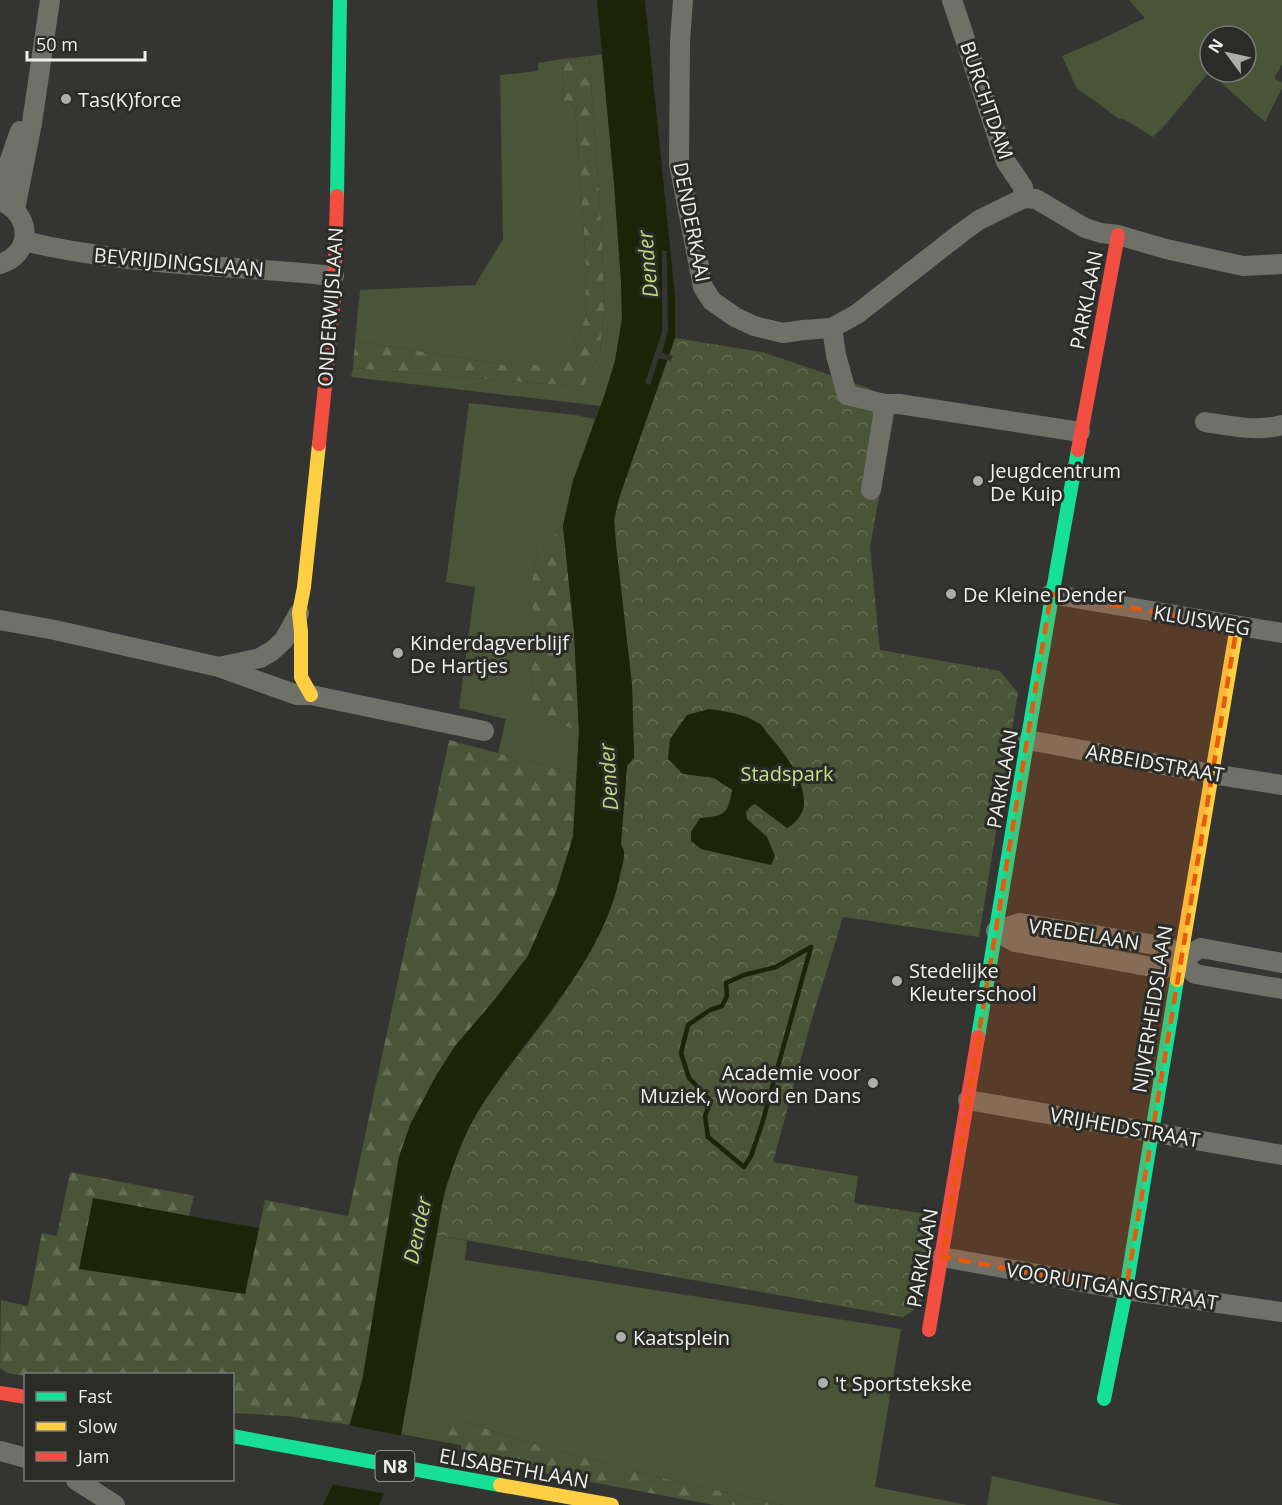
<svg xmlns="http://www.w3.org/2000/svg" width="1282" height="1505" font-family="'Open Sans',sans-serif">
<style>
.grass{fill:#4a5436;fill-rule:evenodd}
.forest{fill:url(#forest-firs)}
.park{fill:url(#park-crowns)}
.water{fill:#1b2406}
.pier{fill:#343533}
.lines{fill:none;stroke-linecap:round;stroke-linejoin:round}
.stream{stroke:#1b2406;stroke-width:4.5}
.street{stroke:#6f7169;stroke-width:20}
.fast{stroke:#16e098;stroke-width:14}
.slow{stroke:#ffcf43;stroke-width:14}
.jam{stroke:#f24e42;stroke-width:14}
.marked{fill:#e8590c;fill-opacity:0.2;stroke:#e8590c;stroke-width:4.5;stroke-dasharray:12 8;stroke-linejoin:round}
.poi-dot{fill:#adaeab;stroke:#2b2c28;stroke-width:2}
.labels{text-anchor:middle;dominant-baseline:central;stroke-width:6;stroke-linejoin:round;paint-order:stroke}
.shield{fill:#2b2c28;stroke:#b4b4b1;stroke-width:1.5}
.shield-label{font-size:18px;font-weight:bold;fill:#eeefec}
.poi-label{font-size:20px;fill:#eeefec;stroke:#2b2c28;text-anchor:start}
.street-label{font-size:20px;fill:#eeefec;stroke:#2b2c28}
.park-label{font-size:20px;fill:#c2e086;stroke:#2b2c28}
.water-label{font-size:21px;font-style:italic;fill:#bbd980;stroke:#2b2c28}
</style>
<defs>
<pattern id="forest-firs" width="22" height="20" patternUnits="userSpaceOnUse" patternTransform="scale(1.5)"><rect width="22" height="20" fill="#4a5436"/><path d="M5 1l3.5 6h-7zM16 11l3.5 6h-7z" fill="#646d53"/></pattern>
<pattern id="park-crowns" width="20" height="18" patternUnits="userSpaceOnUse" patternTransform="scale(1.5)"><rect width="20" height="18" fill="#4a5436"/><path d="M2 6a3 3 0 1 1 6 0M12 15a3 3 0 1 1 6 0" fill="none" stroke="#646d53"/></pattern>
</defs>
<rect width="100%" height="100%" fill="#343533"/>
<path class="grass" d="M1129,0H1282V64L1274,79L1282,82V88L1265,122L1209,72L1166,124L1153,137L1122,118L1119,119L1095,101L1077,89L1062,56L1102,39L1145,18ZM1210,36H1246V72H1210Z
M602,54L614,183L621,281L622,319L615,361L601,406L351,377L353,368L584,387L587,377L600,354L604,310L602,236L589,56Z
M562,59L564,103L575,105L586,264L585,320L573,345L550,365H505L355,341L360,290L475,285L503,239L500,75L538,71V63Z
M469,403L575,415L595,419L573,481L563,526L539,550L533,568V654L531,686L551,721L579,731L577,774L498,753L506,719L459,708L475,587L446,582Z
M436,1235L467,1241L465,1260L901,1329L875,1487L968,1505H783L675,1481L555,1450L498,1433L462,1420L433,1428V1440L401,1434Z
M992,1476L1122,1505H987Z"/>
<path class="forest" d="M589,56L602,236L604,310L600,354L587,377L584,387L353,368L355,341L505,365H550L573,345L585,320L586,264L575,105L564,103L562,59Z
M563,526L574,632L579,731L551,721L533,702L531,686L533,654V568L539,550Z
M449,740L577,774L573,837L556,892L528,956L437,1074L410,1125L399,1157L363,1375L351,1425L286,1416L233,1413L232,1374H26L25,1376L7,1373L0,1368L1,1300L28,1306L42,1233L57,1236L70,1172L194,1196L189,1216L93,1198L245,1294L265,1200L348,1216Z
M452,1419L462,1420L498,1433L555,1450L675,1481L783,1505H714L510,1467L461,1449V1445L433,1440V1428L441,1420Z"/>
<path class="park" d="M675,338L762,352L868,388L880,395L897,398L870,547L880,650L1000,671L1018,693L979,937L843,917L810,1025L773,1162L858,1176L854,1203L934,1215L921,1305L903,1317L436,1235C444,1192 454,1154 476,1115C495,1083 518,1056 540,1027C569,988 596,947 613,901C617,890 617,877 618,865C622,832 624,799 627,765L634,757L632,685L616,545L614,520L619,498Z"/>
<path class="water" d="M597,0H645L675,297V338L619,498L614,520L616,545L632,685L634,758L627,766L621,844C622,847 624,850 624,853C625,859 620,873 619,880C598,971 524,1035 477,1113C462,1138 453,1166 444,1193L399,1446L386,1489L379,1505H323L333,1484L363,1377L399,1157L410,1125L437,1074L455,1046L496,998L528,956L556,892L573,837L579,731L574,632L563,526L573,481L605,394L615,361L622,319L621,281L614,183Z
M709,709C724,711 746,714 758,723C762,725 765,730 767,733C784,752 804,777 804,803C804,814 796,823 787,828L755,804L751,806L746,812L747,819L767,837L775,856L771,865L701,849L691,841V832L700,818C724,816 728,815 732,790L714,778L683,774L668,759L670,739L687,715Z
M93,1198L189,1216L259,1228L245,1294L79,1269Z"/>
<path class="pier" d="M662,251H667L668,331L662,353L673,356L671,361L659,358L650,385L645,383L662,332Z
M347,1425L404,1436L402,1447L387,1494L330,1484Z"/>
<g class="lines">
<path class="stream" d="M811,947L762,1124L751,1156L744,1167L708,1137L705,1116L711,1101L689,1078L681,1053L688,1025L710,1010L722,1006L727,996L726,983L744,975L776,967Z"/>
<path class="street" d="M683,0L680,41L679,164L703,287L712,301L735,317L754,326L783,333L803,330L832,328L857,314L961,233L979,220L1024,198
M952,0L1006,162L1023,187L1024,198
M0,189L20,131
M1024,198L1036,199L1085,228L1101,233L1118,235L1166,249L1243,266L1282,264
M15,209L32,123L50,0
M24,241C126,266 231,265 334,276
M0,264C31,254 33,219 5,203
M832,328L836,355L847,395L885,404H899L1080,432
M1205,422C1229,426 1259,432 1282,425
M871,490L885,404
M1051,594L1282,633
M0,620L55,630L219,667L260,658L272,651L284,640L299,613
M219,667L297,695H311L484,731
M1028,740L1212,774L1282,785
M996,931L1020,923L1168,947L1195,974L1282,989
M996,931L1015,942L1163,969L1201,948L1282,963
M968,1100L1282,1155
M942,1257L1126,1290L1282,1312
M0,1451L26,1458
M76,1480L115,1505"/>
<path class="fast" d="M337,196L340,0
M978,1037C1011,841 1042,645 1078,450
M1104,1399L1126,1290L1177,980
M232,1436L500,1485"/>
<path class="slow" d="M311,695L301,677V632L299,613L304,587L319,444
M1177,980L1237,626
M500,1485L612,1505"/>
<path class="jam" d="M319,444L334,299L337,196
M1078,450L1118,235
M929,1330L978,1037
M0,1393L26,1397"/>
</g>
<path class="marked" d="M1051,594L1237,626L1126,1290L942,1257Z"/>
<g class="poi-dot">
<circle cx="66" cy="99" r="6"/>
<circle cx="978" cy="481" r="6"/>
<circle cx="951" cy="594" r="6"/>
<circle cx="398" cy="653" r="6"/>
<circle cx="897" cy="981" r="6"/>
<circle cx="873" cy="1083" r="6"/>
<circle cx="621" cy="1337" r="6"/>
<circle cx="823" cy="1383" r="6"/>
</g>
<g class="labels">
<rect class="shield" x="375.5" y="1451" width="39" height="30" rx="4.5"/>
<g class="shield-label">
<text x="395" y="1466">N8</text>
</g>
<g class="poi-label">
<text x="78" y="99">Tas(K)force</text>
<text x="990" y="470">Jeugdcentrum<tspan x="990" dy="23">De Kuip</tspan></text>
<text x="963" y="594">De Kleine Dender</text>
<text x="410" y="642">Kinderdagverblijf<tspan x="410" dy="23">De Hartjes</tspan></text>
<text x="909" y="970">Stedelijke<tspan x="909" dy="23">Kleuterschool</tspan></text>
<text x="861" y="1072" text-anchor="end">Academie voor<tspan x="861" dy="23">Muziek, Woord en Dans</tspan></text>
<text x="633" y="1337">Kaatsplein</text>
<text x="835" y="1383">'t Sportstekske</text>
</g>
<g class="street-label">
<text transform="translate(987 100) rotate(71)">BURCHTDAM</text>
<text transform="translate(692 222) rotate(79)">DENDERKAAI</text>
<text transform="translate(179 262) rotate(5)">BEVRIJDINGSLAAN</text>
<text transform="translate(1086 300) rotate(-79)">PARKLAAN</text>
<text transform="translate(330 307) rotate(-86)">ONDERWIJSLAAN</text>
<text transform="translate(1202 620) rotate(10)">KLUISWEG</text>
<text transform="translate(1155 763) rotate(10)">ARBEIDSTRAAT</text>
<text transform="translate(1002 779) rotate(-80)">PARKLAAN</text>
<text transform="translate(1084 934) rotate(9)">VREDELAAN</text>
<text transform="translate(1152 1009) rotate(-81)">NIJVERHEIDSLAAN</text>
<text transform="translate(1125 1127) rotate(10)">VRIJHEIDSTRAAT</text>
<text transform="translate(922 1258) rotate(-80)">PARKLAAN</text>
<text transform="translate(1112 1286) rotate(9)">VOORUITGANGSTRAAT</text>
<text transform="translate(514 1468) rotate(10)">ELISABETHLAAN</text>
</g>
<g class="park-label">
<text x="787" y="773">Stadspark</text>
</g>
<g class="water-label">
<text transform="translate(647 264) rotate(-95)">Dender</text>
<text transform="translate(608 777) rotate(-94)">Dender</text>
<text transform="translate(417 1230) rotate(-78)">Dender</text>
</g>
</g>
<rect x="24" y="1373" width="210" height="108" fill="#2b2c28" stroke="#797a76" stroke-width="1.5"/>
<rect x="36" y="1392" width="30" height="9" fill="#16e098" stroke="#797a76" stroke-width="1.5"/>
<text x="78" y="1403" font-size="18" fill="#eeefec">Fast</text>
<rect x="36" y="1422" width="30" height="9" fill="#ffcf43" stroke="#797a76" stroke-width="1.5"/>
<text x="78" y="1433" font-size="18" fill="#eeefec">Slow</text>
<rect x="36" y="1452" width="30" height="9" fill="#f24e42" stroke="#797a76" stroke-width="1.5"/>
<text x="78" y="1463" font-size="18" fill="#eeefec">Jam</text>
<g transform="translate(1228 54) rotate(303)"><circle r="28" fill="#2b2c28" stroke="#797a76" stroke-width="1.5"/>
<path d="M0-4.5L10 22L0 15L-10 22Z" fill="#adaeab"/>
<text y="-9" font-size="16" font-weight="bold" text-anchor="middle" fill="#eeefec">N</text>
</g>
<path d="M27 51v9h118v-9" fill="none" stroke="#eeefec" stroke-width="3"/>
<text x="36" y="51" font-size="18" fill="#eeefec" stroke="#2b2c28" stroke-width="4.5" paint-order="stroke">50 m</text>
</svg>
